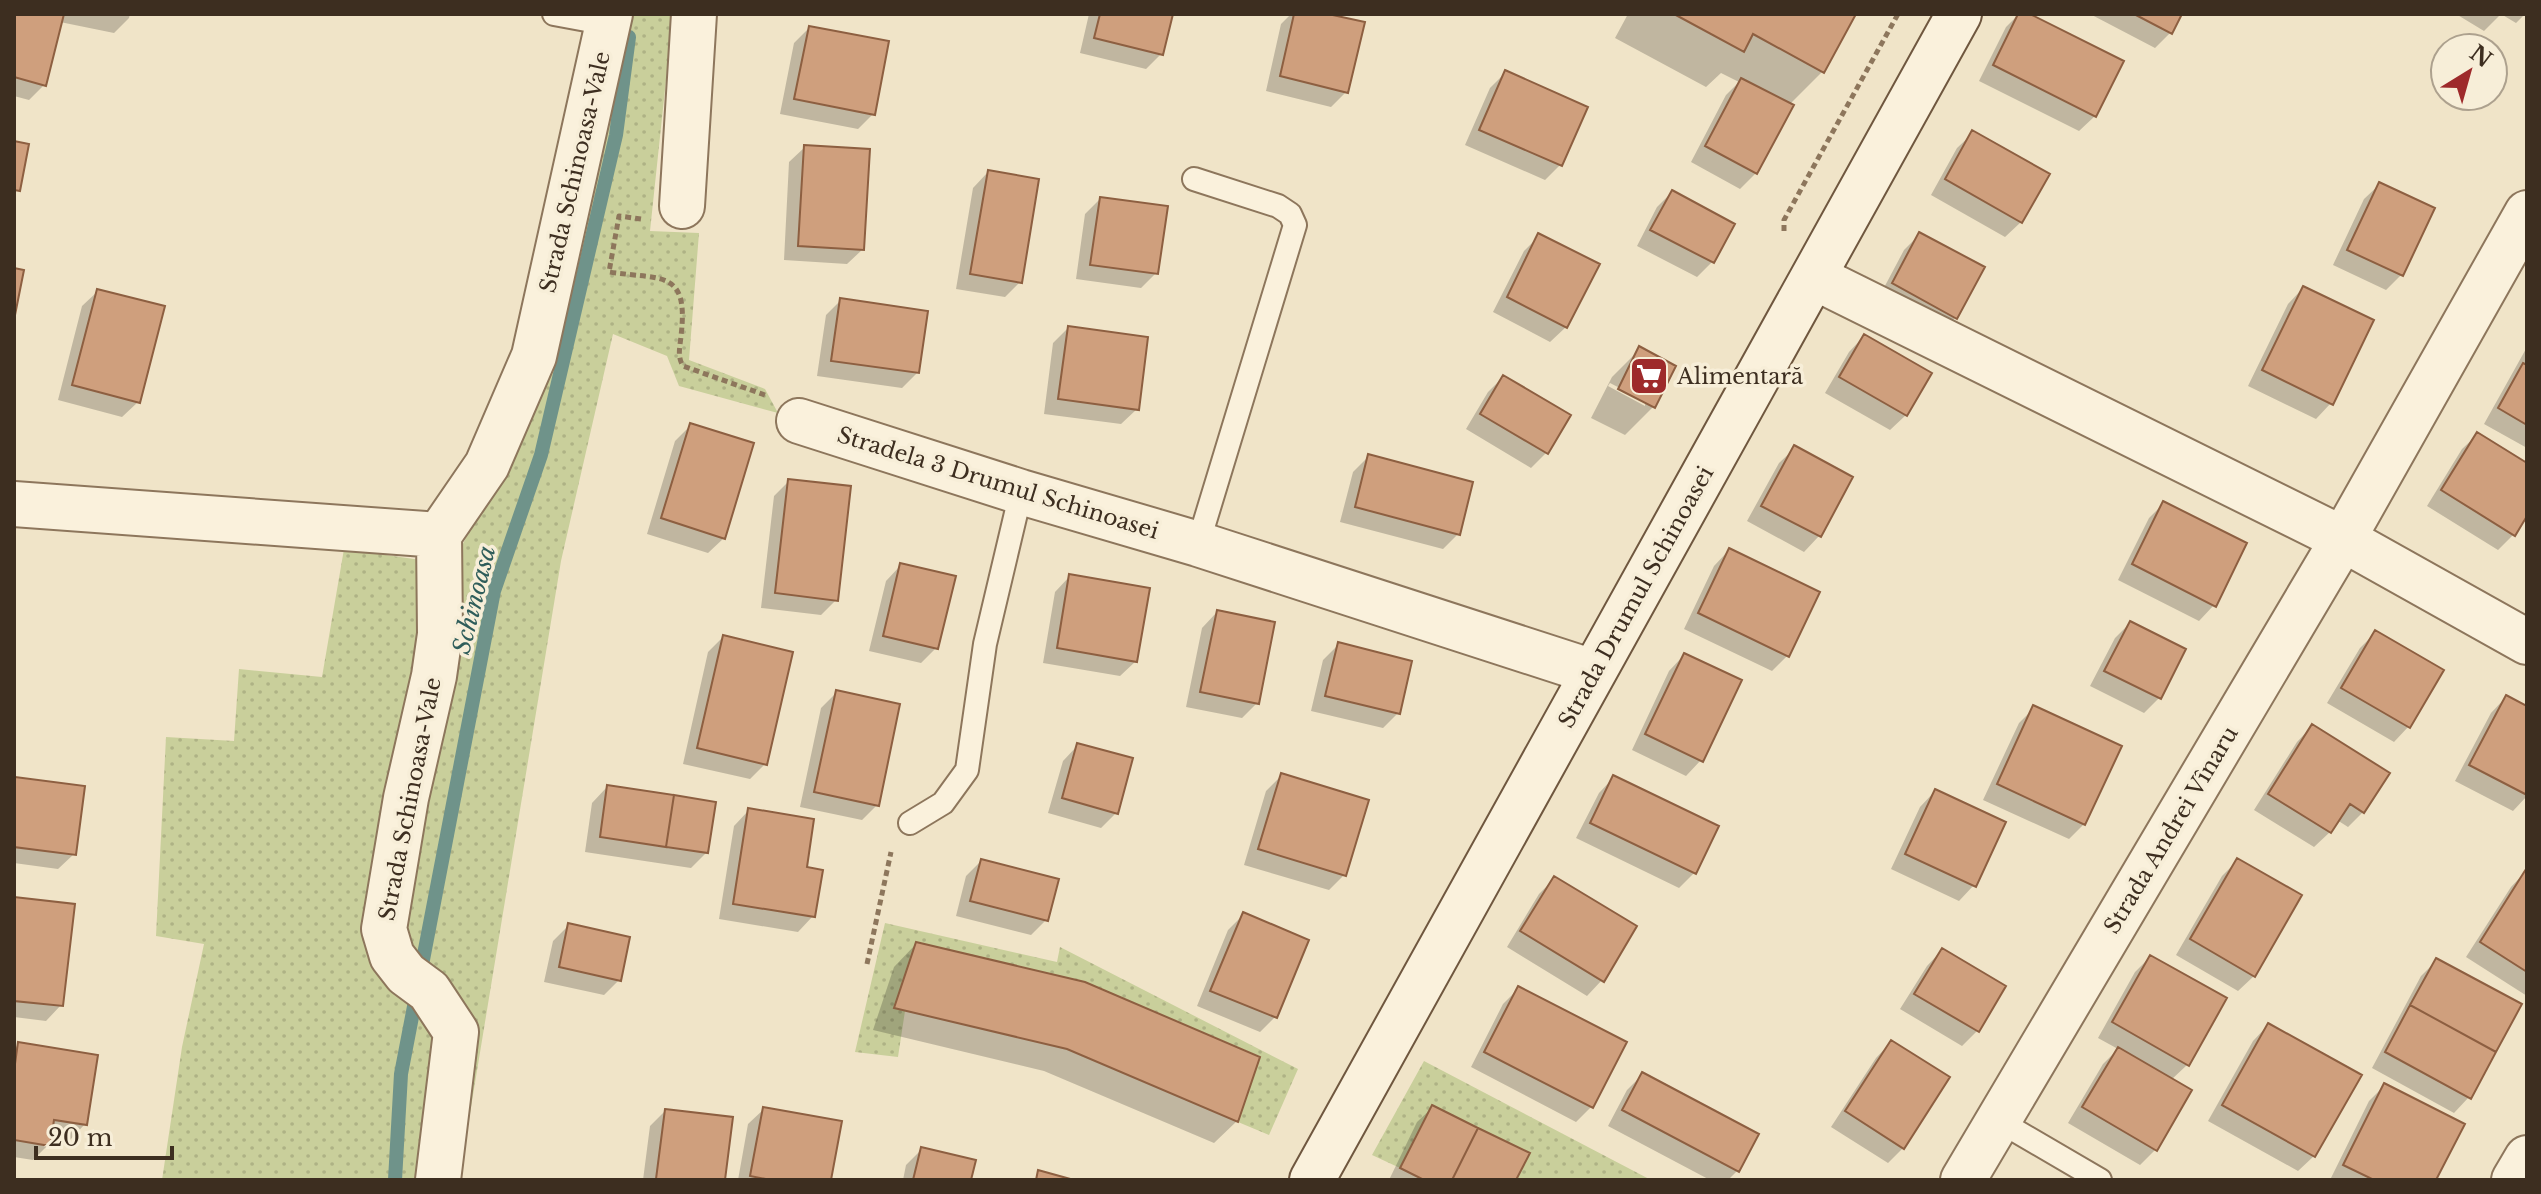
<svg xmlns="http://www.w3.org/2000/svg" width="2541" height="1194" font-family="'Libre Baskerville',serif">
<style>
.park{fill:url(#park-dots)}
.shadow{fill:#0003;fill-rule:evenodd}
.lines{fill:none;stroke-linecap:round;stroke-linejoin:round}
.stream{stroke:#6f938a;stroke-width:14}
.building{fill:#cf9f7d;stroke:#8d5f41;stroke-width:2}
.lane-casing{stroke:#8d765c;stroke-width:26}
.street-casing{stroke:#8d765c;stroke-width:48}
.secondary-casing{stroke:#6f573f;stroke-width:48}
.path{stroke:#8d765c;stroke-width:5;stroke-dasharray:6 4;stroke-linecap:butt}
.lane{stroke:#faf1dc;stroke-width:22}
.street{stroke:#faf1dc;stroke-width:44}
.secondary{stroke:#faf1dc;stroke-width:44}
.labels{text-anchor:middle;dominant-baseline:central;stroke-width:7;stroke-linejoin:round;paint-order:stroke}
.street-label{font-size:22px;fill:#3d2e20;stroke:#f7eed8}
.poi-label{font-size:22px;fill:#3d2e20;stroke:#f7eed8;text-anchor:start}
.water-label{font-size:24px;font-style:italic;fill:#2f5d5a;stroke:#f7eed8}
</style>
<defs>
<pattern id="park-dots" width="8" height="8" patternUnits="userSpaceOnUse" patternTransform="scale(2)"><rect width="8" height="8" fill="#c9cf9b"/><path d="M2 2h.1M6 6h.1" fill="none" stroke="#aeb285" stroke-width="1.8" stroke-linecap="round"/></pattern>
</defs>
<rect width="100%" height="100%" fill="#f0e4c8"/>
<path class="park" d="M623,14H673L650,231L699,233L689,360L765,389L778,413L679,386L667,356L613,334L561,561L459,1180H162L182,1047L204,944L156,936L166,737L234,741L239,669L322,677L344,549L456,565L462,546L522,419Z
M885,923L1057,962L1060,947L1298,1069L1269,1135L1238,1122L1259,1056L1085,982L916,942L894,1008L905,1011L898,1057L855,1052Z
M1424,1061L1651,1180H1516L1529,1153L1432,1105L1400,1168L1372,1155Z"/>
<path class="shadow" d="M14,14H130L129,18L114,33L60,22L44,85L29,100L14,96Z
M1089,14H1171L1161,54L1146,69L1080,53Z
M1291,14H1319L1346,92L1331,107L1266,91L1281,24Z
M1628,14H1854L1823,71L1789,105L1756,173L1740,189L1691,162L1726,95L1739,82L1721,73L1706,87L1615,38Z
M2019,14H2025L2095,116L2079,131L1979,81L2006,27Z
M2090,14H2180L2170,33L2155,48Z
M2456,14H2525L2516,23L2501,14L2484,31Z
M809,28L873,114L858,129L780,114L794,43Z
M1506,72L1560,165L1545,180L1465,145L1490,88Z
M1973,133L2021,222L2005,237L1931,195L1957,148Z
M805,147L863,249L847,264L784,260L789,162Z
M988,172L1020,282L1005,297L956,289L973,188Z
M2380,184L2432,209L2401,275L2386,290L2333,265L2364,199Z
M1672,192L1733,224L1712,262L1697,277L1637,246L1657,207Z
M1100,199L1156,273L1141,288L1076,279L1085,214Z
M1920,234L1956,317L1940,333L1878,299L1904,250Z
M1539,236L1566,327L1550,342L1493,312L1524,251Z
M2303,288L2331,403L2316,419L2248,386L2288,304Z
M98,291L138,402L122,417L58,400L82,306Z
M841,300L917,373L902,388L817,376L826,315Z
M1068,328L1137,409L1121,424L1044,414L1053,343Z
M1864,336L1906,415L1890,430L1825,393L1849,352Z
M2527,347V448L2484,424Z
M1640,349L1674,367L1653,407L1625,435L1591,418L1612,377ZM1610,383L1645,401V406L1608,386Z
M1503,377L1547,452L1531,468L1466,429L1488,392Z
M690,426L724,538L708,553L647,534L675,441Z
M2478,434L2527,465V512L2513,535L2498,550L2427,506L2462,449Z
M1795,448L1851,478L1819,536L1804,552L1747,521L1779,463Z
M1369,456L1458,534L1443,549L1340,522L1353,472Z
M789,481L836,600L821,615L761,608L774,496Z
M2164,503L2214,605L2199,621L2118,580L2149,518Z
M1729,550L1787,656L1772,671L1684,629L1714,566Z
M901,565L936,648L921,663L869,651L886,581Z
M1070,576L1136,661L1120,676L1043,663L1055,592Z
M1217,612L1257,703L1242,718L1186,707L1202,628Z
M2130,623L2184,650L2159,698L2144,713L2090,686L2115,638Z
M2375,633L2409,726L2394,742L2327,703L2360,648Z
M723,637L765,764L750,779L683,764L708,652Z
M1338,645L1398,713L1383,728L1311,711L1323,660Z
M1684,655L1701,760L1686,776L1632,750L1669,671Z
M836,693L877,805L862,820L800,807L821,708Z
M2506,697L2527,708V796L2513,811L2455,781L2491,713Z
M2034,708L2084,824L2069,839L1983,800L2019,723Z
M2312,726L2363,812L2348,827L2337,820L2330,832L2314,847L2254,810L2297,742Z
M1078,745L1116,813L1101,828L1048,813L1063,761Z
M1281,776L1344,875L1329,890L1244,865L1266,791Z
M1614,777L1694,873L1679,888L1576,838L1599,793Z
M16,779L74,854L58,869L14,863Z
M607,787L707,852L691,868L585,852L592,803Z
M1935,791L1974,885L1959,901L1891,869L1920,807Z
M749,810L804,869L813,916L798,932L719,919L734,826Z
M2238,860L2254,976L2238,991L2176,955L2222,876Z
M981,861L1046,920L1031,935L956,916L966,876Z
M2526,871L2527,872V996L2466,957L2511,887Z
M1555,878L1602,980L1587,996L1507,947L1539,894Z
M14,899L61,1005L46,1021L14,1017Z
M1243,915L1275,1017L1260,1032L1197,1006L1228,930Z
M568,926L619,980L604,995L544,982L553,941Z
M916,944L1237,1121L1214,1143L1044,1071L873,1030L894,967Z
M1942,950L1977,1031L1962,1046L1900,1009L1927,966Z
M2150,957L2187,1065L2171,1080L2155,1150L2140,1165L2068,1123L2103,1064L2118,1049L2098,1038L2135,972Z
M2436,961L2469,1097L2454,1113L2372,1068L2421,976Z
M1519,988L1591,1107L1576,1122L1471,1067L1503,1004Z
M2268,1025L2314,1156L2298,1171L2208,1121L2253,1041Z
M1891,1042L1903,1148L1888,1163L1831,1127L1876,1058Z
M19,1044L85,1124L70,1140L49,1137L48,1145L33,1160L14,1157V1049Z
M1642,1075L1737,1171L1728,1180H1710L1608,1126L1627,1090Z
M2384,1086L2434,1180H2330L2369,1101Z
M1433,1107L1514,1180H1389L1417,1122Z
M764,1109L829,1180H738L748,1124Z
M665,1111L731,1119L723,1180H643L650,1126Z
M921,1150L969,1180H903L906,1165Z"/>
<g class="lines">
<path class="stream" d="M395,1180L401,1074L494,591L541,455L616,135L629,37"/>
</g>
<path class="building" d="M14,14H64L46,86L14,77Z
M1100,14H1173L1163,55L1094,38Z
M1294,14H1328L1365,22L1348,93L1280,76Z
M1674,14H1856L1824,73L1753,34L1744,52Z
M2018,14H2030L2124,61L2096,117L1993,65Z
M2134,14H2182L2172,34Z
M809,26L889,41L875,115L794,99Z
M1505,70L1588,107L1562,166L1479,130Z
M1741,78L1794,105L1757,174L1705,146Z
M1972,130L2050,174L2022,223L1945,179Z
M14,141L29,144L20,191L14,190Z
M804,145L870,149L864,250L798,246Z
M988,170L1039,179L1022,283L970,274Z
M2379,182L2435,208L2403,276L2347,250Z
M1672,190L1735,224L1714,263L1650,230Z
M1100,197L1168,206L1158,274L1090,265Z
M1919,232L1985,267L1957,319L1892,283Z
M1538,233L1600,264L1567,328L1507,297Z
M14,268L24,270L14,320Z
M2303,286L2374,320L2333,405L2262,370Z
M97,289L165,306L140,403L72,385Z
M840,298L928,311L919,373L831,361Z
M1068,326L1148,337L1139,410L1058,399Z
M1864,334L1932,373L1907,416L1839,377Z
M1639,346L1676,366L1655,408L1618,389Z
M2523,363L2527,365V425L2498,408Z
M1503,375L1571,415L1548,454L1480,414Z
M690,423L754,443L725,539L661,518Z
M2477,432L2527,463V516L2515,536L2441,490Z
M1794,445L1853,477L1821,537L1761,506Z
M1368,454L1473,482L1460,535L1355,507Z
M788,479L851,486L838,601L775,593Z
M2163,501L2247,543L2216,607L2132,564Z
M1729,548L1820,592L1789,657L1698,613Z
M900,563L956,576L938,649L883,636Z
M1069,574L1150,588L1137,662L1057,648Z
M1217,610L1275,622L1259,704L1200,692Z
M2130,621L2186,649L2161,699L2104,671Z
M2375,630L2444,670L2410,728L2341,688Z
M723,635L793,652L767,765L697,748Z
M1338,642L1412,661L1400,714L1325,696Z
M1684,653L1742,680L1703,762L1645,734Z
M836,690L900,704L879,806L814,792Z
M2506,695L2527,706V795L2469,765Z
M2033,705L2122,746L2085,825L1997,784Z
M2312,724L2390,773L2364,813L2350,804L2331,833L2268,794Z
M1077,743L1133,758L1118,814L1062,798Z
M1281,773L1369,800L1346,876L1258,849Z
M1613,775L1719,826L1696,874L1590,823Z
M15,777L85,786L76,855L14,847Z
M607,785L674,795L666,847L600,837Z
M1935,789L2006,822L1976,887L1905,854Z
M674,795L716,802L708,853L666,847Z
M748,808L814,819L807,867L823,870L815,917L733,904Z
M2237,858L2302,895L2255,977L2190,939Z
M981,859L1059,879L1048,921L970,901Z
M2526,869L2527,870V972L2480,942Z
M1554,876L1637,926L1604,982L1520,931Z
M14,897L75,904L63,1006L14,1001Z
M1243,912L1309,940L1277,1018L1210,991Z
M568,923L630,937L621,981L559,967Z
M916,942L1085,982L1260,1057L1238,1122L1067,1049L894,1008Z
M1942,948L2006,986L1979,1032L1914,994Z
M2150,955L2227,998L2189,1066L2112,1022Z
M2436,958L2522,1004L2496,1052L2410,1005Z
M1518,986L1627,1042L1593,1108L1484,1052Z
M2410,1005L2496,1052L2471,1099L2385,1052Z
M2268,1023L2362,1075L2315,1157L2222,1105Z
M1891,1040L1950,1077L1904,1149L1845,1111Z
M18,1042L98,1055L87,1125L54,1120L50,1146L14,1140V1071Z
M2118,1047L2192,1090L2157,1151L2082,1107Z
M1642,1072L1759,1134L1739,1172L1622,1110Z
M2384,1083L2465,1124L2436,1180H2374L2343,1165Z
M1432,1105L1478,1128L1452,1180H1424L1400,1168Z
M763,1107L842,1121L831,1180H771L750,1176Z
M665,1109L733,1117L725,1180L656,1179Z
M1478,1128L1530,1153L1516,1180H1452Z
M921,1147L976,1160L971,1180H913Z
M1038,1170L1074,1180H1036Z"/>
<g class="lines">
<g class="lane-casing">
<path id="lane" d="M554,14L608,24
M1194,179L1278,206L1290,214L1295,225L1198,544
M910,823L943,803L967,770L985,644L1021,492
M1999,1121L2100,1180"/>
</g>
<g class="street-casing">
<path id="street" d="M682,206L694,14
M1814,277L2343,539L2527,642
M799,421L1021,492L1198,544L1593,672
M14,504L439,535
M438,1180L456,1032L429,991L406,974L392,956L384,929L406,798L434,676L440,634L439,535L487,465L534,356L610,14
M1963,1180L2343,539L2527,213
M2514,1180L2527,1158"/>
</g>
<g class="secondary-casing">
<path id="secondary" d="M1312,1180L1959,14"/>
</g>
<path class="path" d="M641,219L619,216L609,272C662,280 689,269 681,336C680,347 677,356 683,366L765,395
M1784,231V220L1898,14
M867,964L891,852"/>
<use href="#lane" class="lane"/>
<use href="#street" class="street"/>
<use href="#secondary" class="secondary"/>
</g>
<defs>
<g id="supermarket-square" transform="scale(2)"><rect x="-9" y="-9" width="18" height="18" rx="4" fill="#9e2a2b" stroke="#f7eed8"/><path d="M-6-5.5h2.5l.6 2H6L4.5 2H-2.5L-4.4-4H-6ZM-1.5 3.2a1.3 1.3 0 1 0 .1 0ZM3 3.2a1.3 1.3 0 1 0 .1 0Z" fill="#fff"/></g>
</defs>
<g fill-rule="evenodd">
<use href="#supermarket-square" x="1649" y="376"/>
</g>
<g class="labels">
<g class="street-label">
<text transform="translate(575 172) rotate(-77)">Strada Schinoasa-Vale</text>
<text transform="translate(998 483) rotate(17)">Stradela 3 Drumul Schinoasei</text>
<text transform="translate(1636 597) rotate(-61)">Strada Drumul Schinoasei</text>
<text transform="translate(410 799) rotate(-79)">Strada Schinoasa-Vale</text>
<text transform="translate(2171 830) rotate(-59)">Strada Andrei Vînaru</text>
</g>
<g class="poi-label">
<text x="1677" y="376">Alimentară</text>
</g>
<g class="water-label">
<text transform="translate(474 600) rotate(-76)">Schinoasa</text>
</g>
</g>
<rect width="2541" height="1194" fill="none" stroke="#3d2e20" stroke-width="32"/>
<g transform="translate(2469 72) rotate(37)"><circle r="38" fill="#f7eed8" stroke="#ada18e" stroke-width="2"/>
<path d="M0-6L14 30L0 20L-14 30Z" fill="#9e2a2b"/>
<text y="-12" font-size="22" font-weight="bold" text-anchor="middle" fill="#3d2e20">N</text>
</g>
<path d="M36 1146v12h136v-12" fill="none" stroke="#3d2e20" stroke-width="4"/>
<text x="48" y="1146" font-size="24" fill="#3d2e20" stroke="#f7eed8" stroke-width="6" paint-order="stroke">20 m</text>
</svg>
